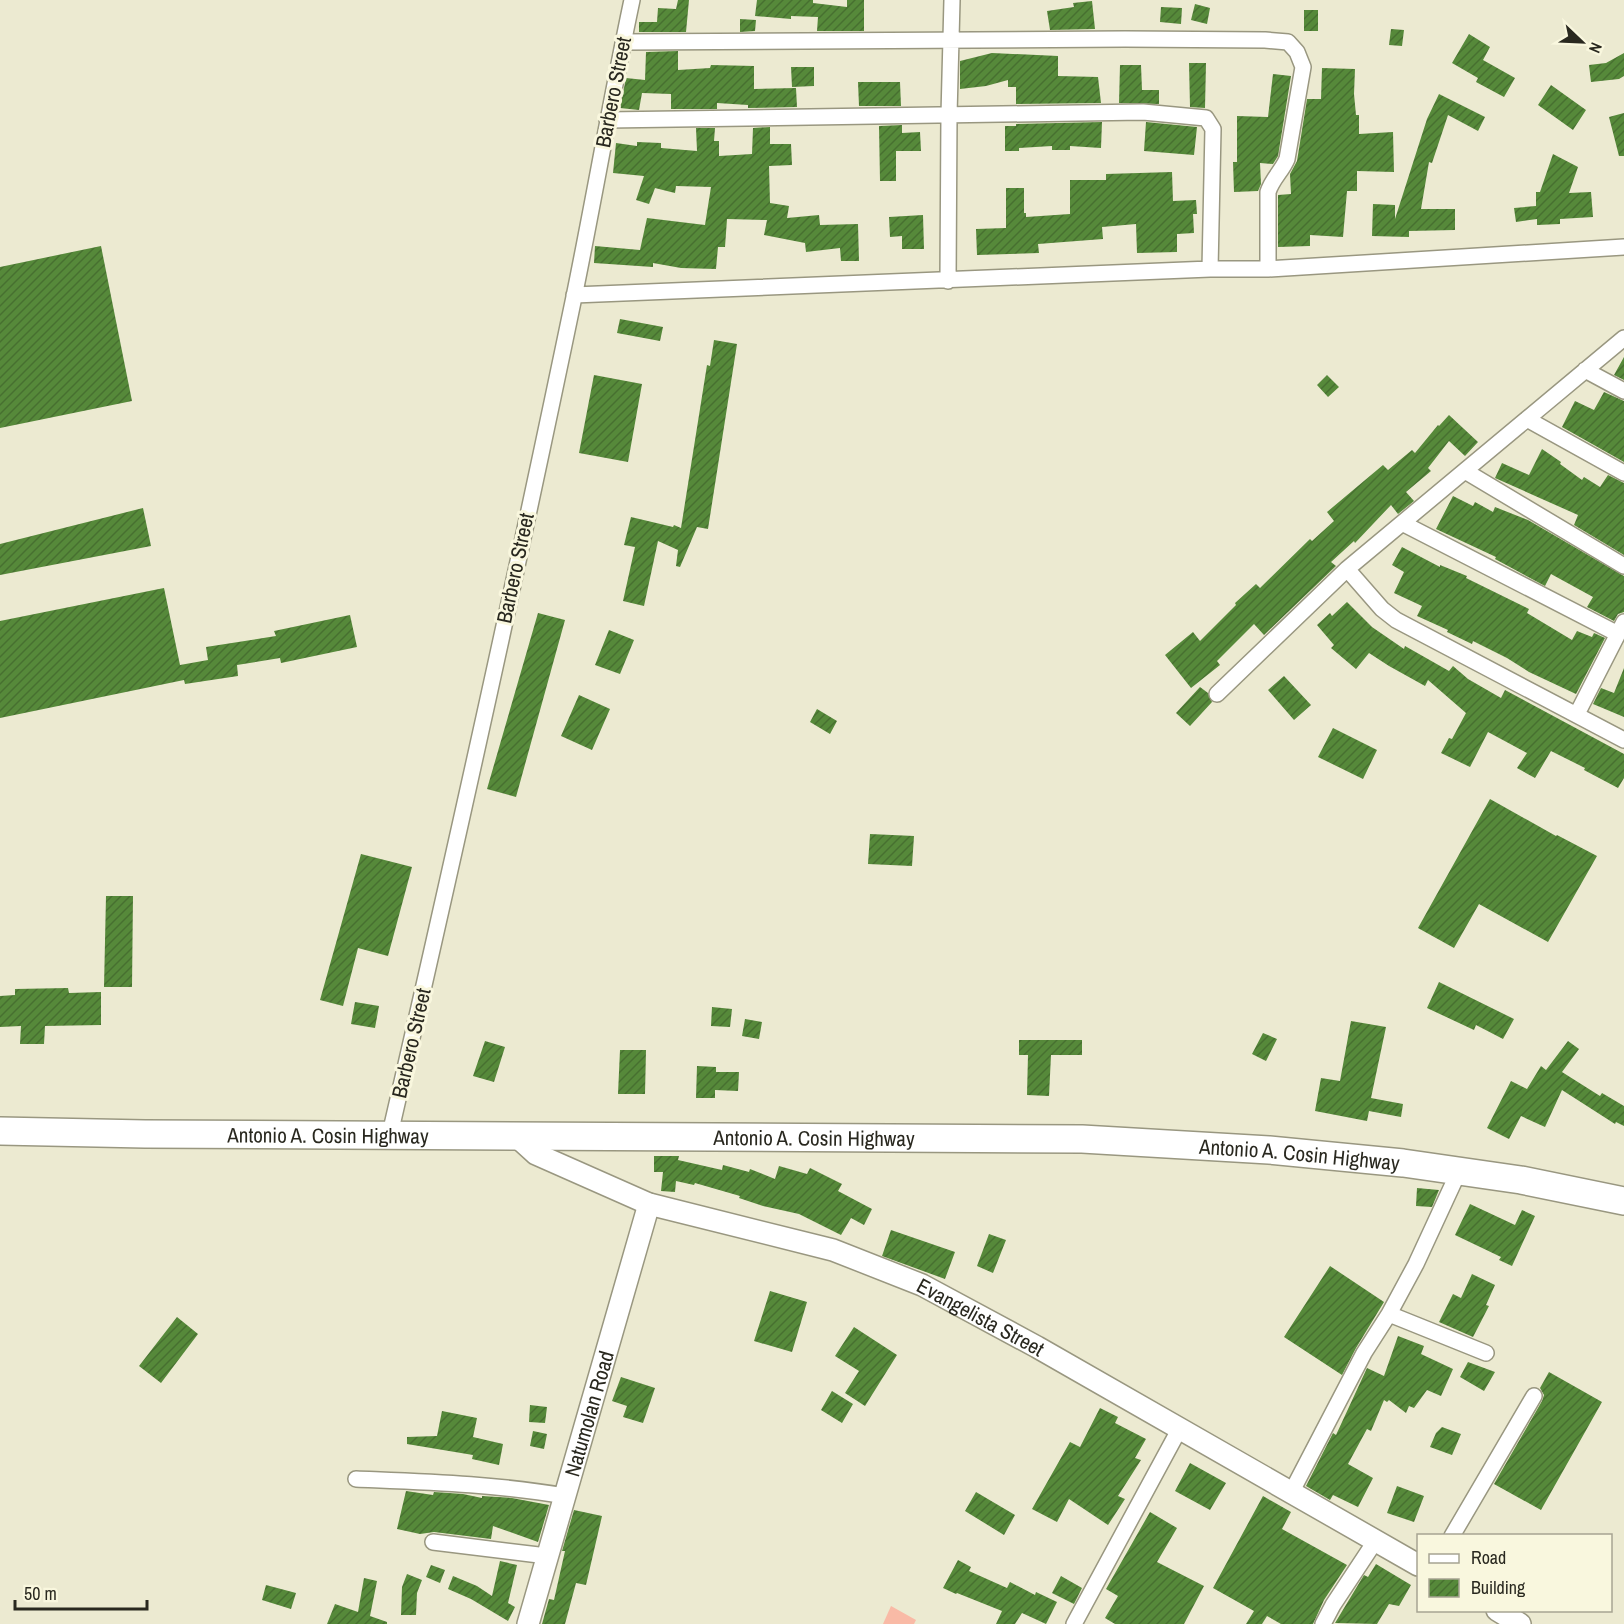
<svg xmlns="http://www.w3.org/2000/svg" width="1624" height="1624" font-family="'Archivo Narrow',sans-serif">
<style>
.pitch{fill:#f9baa6}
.building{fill:url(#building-hatch)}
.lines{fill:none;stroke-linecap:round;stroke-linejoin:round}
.street-casing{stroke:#999780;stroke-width:18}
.secondary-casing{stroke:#999780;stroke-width:24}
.highway-casing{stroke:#999780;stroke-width:30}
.street{stroke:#fff;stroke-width:15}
.secondary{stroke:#fff;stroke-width:21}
.highway{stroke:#fff;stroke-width:27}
.labels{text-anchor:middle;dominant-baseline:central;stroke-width:6;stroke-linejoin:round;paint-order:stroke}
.street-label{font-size:21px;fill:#29281f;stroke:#f9f7de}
</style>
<defs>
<pattern id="building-hatch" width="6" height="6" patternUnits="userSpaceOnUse" patternTransform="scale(1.5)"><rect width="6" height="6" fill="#56893a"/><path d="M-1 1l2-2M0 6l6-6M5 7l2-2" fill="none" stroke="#477030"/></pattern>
</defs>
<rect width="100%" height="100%" fill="#ecead1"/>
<path class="pitch" d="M891,1606L916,1620L914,1624H883Z"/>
<path class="building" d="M678,0H689L686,32H639V22H657L658,8L676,9Z
M757,0H813V3L847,7V0H864V31H817L818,17L791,16V19L755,16Z
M1092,1L1095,29L1050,30L1047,11L1074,7L1073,3Z
M1195,4L1210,8L1207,24L1191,20Z
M1161,7L1182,8L1181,24L1160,22Z
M1304,10H1318V31H1304Z
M740,19L756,20L755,31L740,32Z
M1391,29L1404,30L1402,46L1389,45Z
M1469,34L1490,47L1483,60L1515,78L1504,97L1476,82L1478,78L1452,63Z
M678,51V70L710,68L711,65L754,66V89L796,88L797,107L748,108V105L717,103V109H671V94L642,93L639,110L620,108L626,78L645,80L646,52Z
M992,53L1058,56V76L1098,77L1101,103L1016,104V87H1008V80L986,86L960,89V61Z
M1624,53V76L1619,79L1591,82L1589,65L1606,63Z
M1189,63H1206L1205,108L1190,107Z
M1120,65H1141L1142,90H1159V104L1119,103Z
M791,67H814V86L792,87Z
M1322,68L1355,69L1354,94L1356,115H1359V134L1393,132L1394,172L1357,171V191H1347L1343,237L1310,235V246L1278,247V195L1291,194L1290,174L1297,161L1307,99H1321Z
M1273,74L1291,76L1278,156L1273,164L1260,163L1261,184L1258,191L1234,192L1233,162H1237V116L1268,117Z
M858,82H900L901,106H859Z
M1551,85L1586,110L1573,130L1538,105Z
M1439,94L1485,117L1478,131L1448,115L1432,163L1429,162L1421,209H1455V230L1409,231V237L1372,236L1373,204L1395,205V219L1427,119Z
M1624,113V156H1619L1609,117Z
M1102,122L1101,148L1070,146V150H1052V146L1019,148V151H1005V126H1016V124Z
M1146,122L1197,127L1194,155L1144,151Z
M902,125V133L920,132L921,151H896V181H880L879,126Z
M770,127V144H791L792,165L769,166L770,203L789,206L787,218L819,215L820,225L858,224L859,261H841L840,248L806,252L805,243L764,235L767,220L727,219L725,247H718L716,269L681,268L653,263V267L594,263L595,246L640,250L647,218L705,225L711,187L676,186L675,193L655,188L649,204L636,200L644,176L613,173L616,143L637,146V142L661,143V148L697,151L696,128H715L714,141H719V156L752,154L753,128Z
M1553,154L1578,167L1569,193L1591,192L1593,217L1560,219V224L1537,225V219L1516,222L1514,208L1536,206V192H1540Z
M1172,172L1173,201L1196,200L1197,214H1193L1194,233L1177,234V252L1137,253L1136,224L1102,227L1103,239L1038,244L1039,253L977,255L976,229L1006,228V188H1024V213H1026V217L1070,214V180H1106V174Z
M923,215L924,249H902V236L890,237L889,217Z
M101,246L132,401L0,428V267Z
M620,319L663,327L660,341L617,333Z
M714,340L737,344L708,529L697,527L680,567L676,566L678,550L658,541L644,606L623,601L635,547L624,545L631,517L673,527L674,525L681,528L707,365L710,366Z
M1624,357V380L1614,375Z
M594,375L642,384L628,462L579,453Z
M1327,375L1339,387L1328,397L1317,385Z
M1604,392L1624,401V462L1562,427L1575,401L1594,410Z
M1449,415L1478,442L1465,456L1449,441L1428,468L1431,471L1406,492L1414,501L1398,514L1391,505L1355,543L1354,541L1331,562L1336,566L1264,635L1254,624L1217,661L1220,665L1191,688L1165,655L1193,632L1200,641L1236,605L1235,603L1256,584L1260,588L1310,539L1312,541L1334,521L1327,512L1383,465L1388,470L1412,450L1415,453L1438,425L1439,426Z
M1542,449L1561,462L1560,464L1582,480L1584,477L1600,487L1608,475L1624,483V555L1574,525L1578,515L1495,478L1502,463L1529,475Z
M1453,496L1473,506L1475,502L1493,512L1495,507L1528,520L1624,576V612L1618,614L1614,621L1587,607L1593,597L1551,574L1545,586L1495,559L1496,557L1436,529Z
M143,508L151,546L0,575V544Z
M1402,547L1440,567V565L1467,576L1466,578L1529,609L1527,613L1572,640L1577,631L1592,637L1594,633L1605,638L1576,694L1529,672L1507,658L1473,641L1472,644L1447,632L1448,630L1417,616L1422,606L1394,593L1404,572L1392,565Z
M164,588L180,665L208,660L206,647L276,636L274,631L350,615L357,647L281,663L280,658L237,665L238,676L185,684L184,680L0,718V621Z
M1347,602L1372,627L1404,649L1405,646L1449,671L1453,666L1468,679L1501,698L1505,690L1624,754V778L1618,788L1584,770L1585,768L1551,751L1535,778L1517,768L1527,753L1488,732L1470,767L1441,753L1449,738L1452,739L1466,713L1428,680L1425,686L1389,666L1369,653L1356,669L1331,648L1334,645L1317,625L1330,613L1332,616Z
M538,613L565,620L516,797L487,789Z
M609,630L634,640L620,674L595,665Z
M1624,668V717L1593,704L1601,688L1614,693Z
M1284,676L1311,705L1294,720L1268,690Z
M1200,687L1208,693L1212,702L1190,726L1176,713Z
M579,695L610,709L592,750L561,736Z
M817,709L837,721L830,734L810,722Z
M1333,728L1377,750L1363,779L1318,757Z
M1490,799L1556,836L1557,835L1597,856L1548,942L1479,904L1454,948L1418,928Z
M870,834L914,836L912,866L868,864Z
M361,854L412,867L388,956L358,948L343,1006L320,1000Z
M106,896H133L132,987H104Z
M1439,982L1514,1019L1503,1039L1476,1025L1474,1030L1427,1008Z
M68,988L69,993L101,992V1025L45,1026L44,1044H20L21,1026L0,1027V996L15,995V989Z
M355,1002L379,1006L375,1028L351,1024Z
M712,1007L732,1009L730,1027L711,1026Z
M745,1019L762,1022L759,1039L742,1036Z
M1351,1021L1386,1027L1371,1098L1403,1104L1401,1117L1369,1111L1367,1121L1315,1111L1321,1078L1340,1081Z
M1263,1033L1277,1039L1266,1061L1252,1054Z
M1019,1040H1082V1055H1051L1049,1096L1027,1095L1028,1055H1019Z
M485,1041L505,1047L494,1082L473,1076Z
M1568,1041L1579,1049L1562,1072L1600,1096L1602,1093L1624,1106V1126L1616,1122L1615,1124L1562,1090L1545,1127L1521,1116L1509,1139L1487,1128L1511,1081L1527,1089L1541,1066L1546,1070Z
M620,1050H646L645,1094H618Z
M697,1066L716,1067V1072H739L738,1091L715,1090V1098H696Z
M654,1156H679L678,1160L722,1170L723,1165L749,1172L750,1169L775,1179L779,1166L807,1174L810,1168L842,1184L838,1191L872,1209L864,1225L851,1218L841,1235L799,1214L763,1206L739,1198L740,1196L695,1183L694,1185L676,1181L675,1192L661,1191L663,1172H654Z
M1417,1188L1439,1190L1432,1207L1416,1206Z
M1470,1204L1515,1225L1522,1210L1535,1216L1512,1266L1499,1260L1501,1257L1455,1235Z
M891,1230L955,1252L945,1279L882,1256Z
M989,1234L1006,1240L993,1273L977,1266Z
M1330,1266L1384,1302L1356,1348L1342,1375L1284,1337Z
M1472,1274L1495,1285L1486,1305L1489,1306L1473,1337L1439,1322L1453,1294L1461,1298Z
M770,1291L807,1302L792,1352L754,1341Z
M177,1317L198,1334L161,1383L139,1366Z
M854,1327L897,1355L865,1406L845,1393L859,1371L835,1356Z
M1398,1336L1424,1346L1421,1354L1453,1369L1441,1396L1427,1390L1414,1408L1409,1406L1406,1413L1389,1400L1387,1402L1384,1400L1371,1431L1367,1429L1348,1464L1373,1478L1358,1507L1333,1495L1330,1500L1306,1486L1333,1433L1336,1435L1367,1368L1384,1376Z
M1468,1362L1495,1372L1484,1391L1460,1377Z
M1549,1372L1602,1402L1541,1510L1494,1484L1542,1401L1544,1395L1540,1388Z
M621,1377L655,1388L643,1423L623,1417L627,1406L612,1401Z
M832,1391L853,1404L842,1423L821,1410Z
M530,1405L547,1407L545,1423L529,1422Z
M1100,1408L1118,1417L1115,1423L1146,1439L1135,1458L1141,1460L1118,1496L1125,1499L1108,1525L1069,1499L1057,1522L1032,1509L1070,1442L1080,1447Z
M442,1411L477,1418L473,1437L503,1444L499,1465L472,1459L473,1455L407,1444V1437L437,1436Z
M1442,1427L1461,1434L1452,1455L1430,1447L1436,1433Z
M533,1431L547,1434L544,1449L530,1446Z
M1190,1463L1226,1483L1210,1510L1175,1491Z
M1397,1486L1424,1496L1414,1522L1387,1513Z
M406,1491L433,1495L434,1492L463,1494L482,1498V1496L512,1498L549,1505L538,1542L493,1526L491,1539L434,1532L420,1534L397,1529Z
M976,1492L1015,1515L1004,1535L965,1511Z
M1263,1496L1291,1512L1282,1529L1347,1565L1324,1600L1313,1624H1281L1267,1616L1262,1624H1246L1254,1611L1213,1588Z
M574,1510L602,1516L586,1585L576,1583L565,1624H542L549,1599L554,1600L565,1551H562Z
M1150,1512L1177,1528L1157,1562L1204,1586L1184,1624H1115L1105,1618L1118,1596L1106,1589Z
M958,1560L971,1567L969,1571L1007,1588L1010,1582L1035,1595L1036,1592L1057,1602L1046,1624L1022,1613L1015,1624H996L1002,1611L957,1593L956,1594L943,1588Z
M500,1561L517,1565L508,1603L515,1607L508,1621L471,1599L448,1589L453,1576L477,1586L492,1596Z
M1376,1564L1411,1585L1399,1606L1389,1604L1377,1624L1335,1623L1364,1575L1368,1577Z
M431,1565L445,1570L440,1583L426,1577Z
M407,1574L422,1580L417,1593L416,1615H401L402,1587Z
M1061,1576L1082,1588L1074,1604L1052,1593Z
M364,1578L377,1581L370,1616L387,1622V1624H327L335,1604L358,1612Z
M266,1585L296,1593L291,1609L262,1600Z"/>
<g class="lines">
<g class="street-casing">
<path id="street" d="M623,42L1125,39L1265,40L1288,42L1297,52L1303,67L1287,159C1282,171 1272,179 1268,192V269
M607,120L1143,112L1206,118L1213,129L1210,269
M948,281L949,115L952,0
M574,295L1210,269H1268L1624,247
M1585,370L1624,391
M1527,419L1624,473
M1465,471L1624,566
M1404,524L1618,634
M1347,569L1382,609L1396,620L1624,740
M1217,694L1347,569L1624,338
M1577,714L1624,622
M390,1134C454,856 516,577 574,297C594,199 611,99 632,0
M1389,1314L1486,1353
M356,1479C426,1482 496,1484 565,1496
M1291,1493L1364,1353L1389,1314L1416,1264L1459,1171
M1452,1536L1534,1396
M433,1542L547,1556
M1074,1624L1180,1428
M1323,1624L1333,1605L1376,1540"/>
</g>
<g class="secondary-casing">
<g id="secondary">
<path id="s1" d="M515,1135L536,1154L649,1204L833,1250L922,1285L1037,1347L1418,1565"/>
<path d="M1497,1610L1520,1624"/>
<path id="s2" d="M528,1624L649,1204"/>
</g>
</g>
<g class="highway-casing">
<g id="highway">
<path id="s3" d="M0,1131L145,1134L1082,1139L1269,1150L1403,1163L1521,1180L1624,1201"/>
</g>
</g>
<use href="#street" class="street"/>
<use href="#secondary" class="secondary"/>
<use href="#highway" class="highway"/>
</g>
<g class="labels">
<g class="street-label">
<text transform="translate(613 92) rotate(-79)">Barbero Street</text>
<text transform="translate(515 568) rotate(-78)">Barbero Street</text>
<text transform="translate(411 1043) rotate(-77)">Barbero Street</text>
<text stroke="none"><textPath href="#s3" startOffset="328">Antonio A. Cosin Highway</textPath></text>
<text stroke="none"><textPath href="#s3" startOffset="814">Antonio A. Cosin Highway</textPath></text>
<text stroke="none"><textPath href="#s3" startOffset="1300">Antonio A. Cosin Highway</textPath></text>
<text stroke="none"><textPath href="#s1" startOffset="504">Evangelista Street</textPath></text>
<text stroke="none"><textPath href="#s2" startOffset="219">Natumolan Road</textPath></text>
</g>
</g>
<rect x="1417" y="1534" width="195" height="78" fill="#f9f7de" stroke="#a6a492" stroke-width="1.5"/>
<rect x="1429" y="1554" width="30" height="9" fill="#ffffff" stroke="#a6a492" stroke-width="1.5"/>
<text x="1471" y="1564" font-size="18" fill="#29281f">Road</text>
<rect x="1429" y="1579" width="30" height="18" fill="url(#building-hatch)" stroke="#a6a492" stroke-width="1.5"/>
<text x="1471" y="1594" font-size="18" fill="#29281f">Building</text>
<g transform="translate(1582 42) rotate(113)" stroke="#f9f7de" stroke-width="4.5" paint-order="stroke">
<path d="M0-4.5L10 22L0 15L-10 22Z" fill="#29281f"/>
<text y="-9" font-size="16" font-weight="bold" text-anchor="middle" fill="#29281f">N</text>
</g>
<path d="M15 1600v9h132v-9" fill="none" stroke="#29281f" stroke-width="3"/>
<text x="24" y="1600" font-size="18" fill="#29281f" stroke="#f9f7de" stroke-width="4.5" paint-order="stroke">50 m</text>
</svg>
